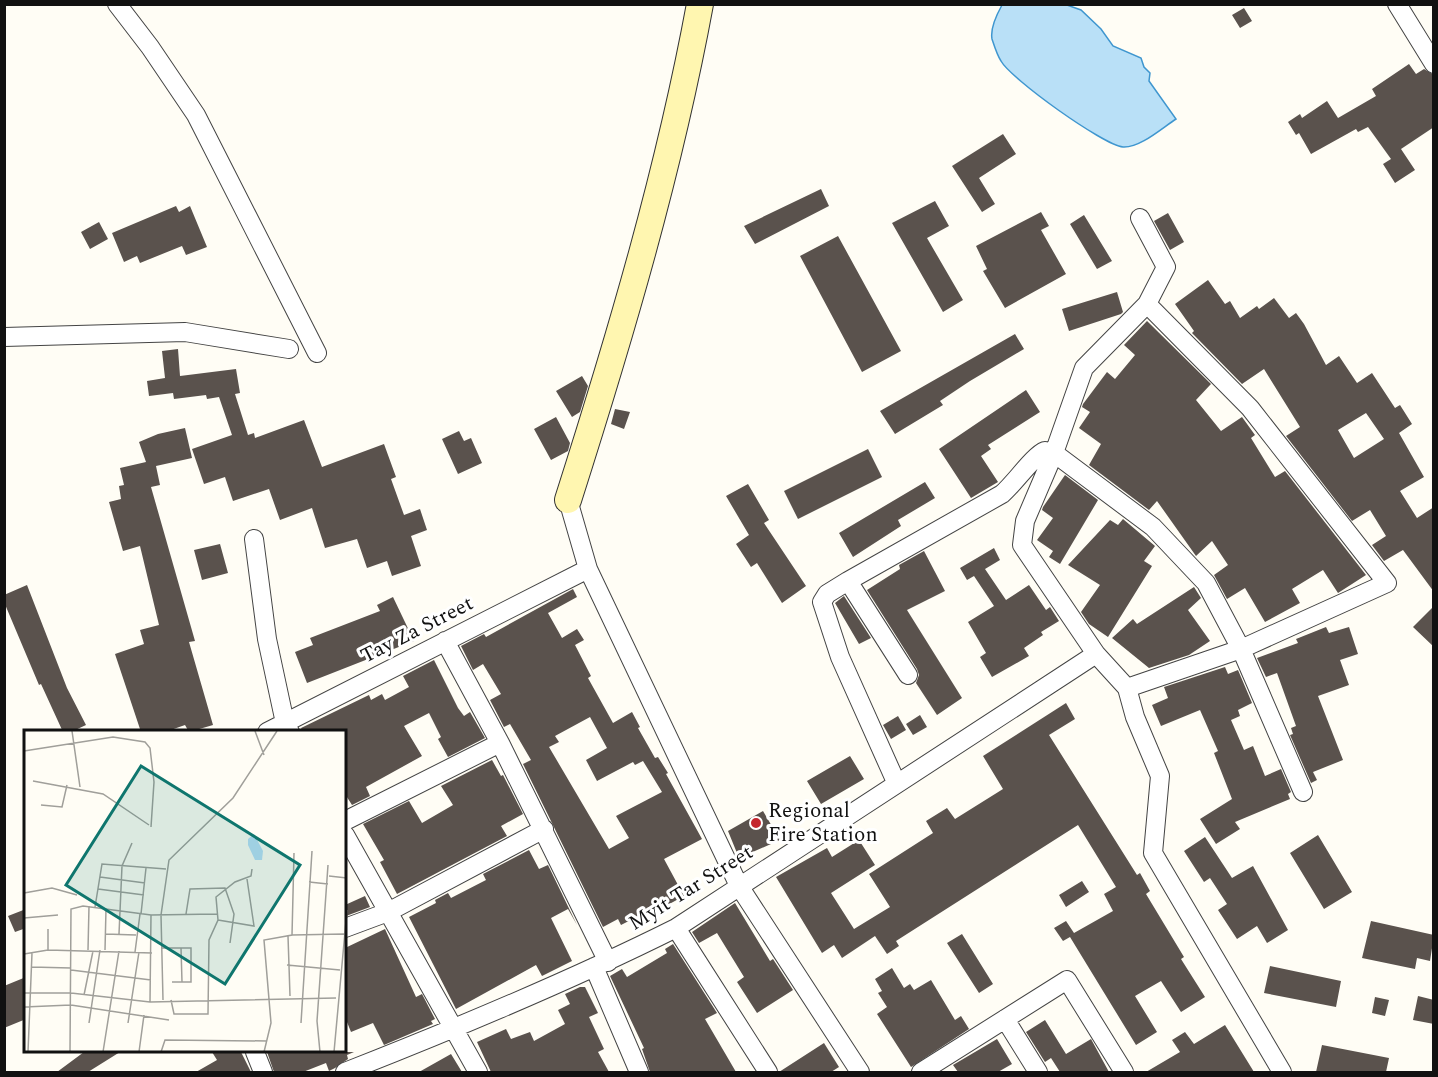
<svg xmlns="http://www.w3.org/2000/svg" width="1438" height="1077" font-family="Spectral,serif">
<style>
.water{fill:#b9e0f7;stroke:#3f96cf;stroke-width:1.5}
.building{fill:#5a524d;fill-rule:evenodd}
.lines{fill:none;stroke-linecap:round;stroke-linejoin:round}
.street-casing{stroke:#444;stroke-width:20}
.secondary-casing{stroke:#333;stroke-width:28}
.street{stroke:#fff;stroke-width:18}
.secondary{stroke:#fff6b0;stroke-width:26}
.poi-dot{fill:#c4262e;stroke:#fff;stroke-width:2}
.labels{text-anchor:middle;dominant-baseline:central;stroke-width:6;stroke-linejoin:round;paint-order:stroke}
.street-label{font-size:21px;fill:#111;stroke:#fff}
.poi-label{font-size:21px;fill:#111;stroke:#fff;text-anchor:start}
.inset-road{fill:none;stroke:#a09f9a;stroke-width:1.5}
.view{fill:#0f766e;fill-opacity:0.15;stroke:#0f766e;stroke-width:3}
.inset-edge{fill:none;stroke:#111;stroke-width:3}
</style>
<rect width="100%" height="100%" fill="#fffdf5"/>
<path class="water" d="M1002,5H1067L1081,10L1101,29L1113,46L1141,58L1144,67L1150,73L1149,81L1176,119C1162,128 1140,148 1123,147C1103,145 1011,79 1001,61C997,55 994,45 992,39C990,28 997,14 1002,5Z"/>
<path class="building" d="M1244,8L1252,21L1240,28L1232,15Z
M1409,64L1416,74L1424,69L1434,75V127L1401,149L1415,170L1395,183L1383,164L1391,159L1368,127L1358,132L1356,129L1311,154L1299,133L1296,135L1288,122L1300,114L1302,118L1327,101L1338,118L1376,96L1372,89Z
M1003,134L1016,154L979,178L995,204L982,212L952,166Z
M821,189L829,206L755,244L744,226Z
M935,201L949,226L927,238L963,300L943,312L892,223Z
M176,206L179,212L190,206L207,247L186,255L182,246L140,263L137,256L124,262L112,233Z
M1041,212L1049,226L1041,230L1066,274L1005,308L983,271L987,269L976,246Z
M1168,213L1184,242L1170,250L1154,221Z
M1084,215L1112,261L1097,269L1070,224Z
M99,222L108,239L90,249L81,232Z
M838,236L901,351L862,372L800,256Z
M1208,280L1225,304L1230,301L1240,318L1257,306L1259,309L1274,298L1289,318L1296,313L1304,324L1326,365L1339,356L1357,383L1372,373L1395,408L1400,405L1412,424L1399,433L1424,477L1400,491L1417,518L1434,507V592L1403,550L1384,561L1372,545L1386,536L1370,510L1352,521L1286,436L1300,427L1264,369L1242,384L1192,333L1194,331L1175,304ZM1366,413L1384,439L1354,458L1338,430Z
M1117,292L1123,312L1121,314L1069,331L1062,309Z
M1147,321L1211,384L1196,400L1221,431L1242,417L1255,435L1251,438L1275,477L1285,471L1366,575L1338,593L1323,570L1292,589L1300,603L1265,622L1245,588L1227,599L1214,575L1228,565L1212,541L1196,556L1157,501L1149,510L1089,465L1101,444L1079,428L1090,412L1082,407L1083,404L1107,372L1115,379L1135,355L1124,345Z
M1015,334L1024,349L970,381L940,401L943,405L895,434L880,411Z
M178,349L180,376L236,369L240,393L235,394L248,435L254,433L255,438L304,420L322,467L384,444L396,477L391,479L404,515L420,509L427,530L411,536L421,566L392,576L387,561L367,568L357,539L325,548L312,508L280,520L269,489L233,501L225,477L204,484L192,449L232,435L219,397L207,399L206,395L174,399L173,393L149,396L147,381L165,378L162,351Z
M582,376L588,386L580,412L572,417L556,391Z
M1026,390L1040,412L988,445L991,449L981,456L998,482L971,498L939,449Z
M615,409L630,412L624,429L611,424Z
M556,417L570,443L568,451L551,460L534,429Z
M185,428L192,458L156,466L160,485L151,487L195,641L189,642L213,725L189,732L185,725L165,732H141L115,654L144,644L140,630L159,625L140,546L123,551L109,502L121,499L119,486L124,485L120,468L146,462L139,442L158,434Z
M459,431L464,441L471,438L482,463L458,474L442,439Z
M868,449L882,477L798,519L784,491Z
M1065,475L1098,500L1060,564L1049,557L1053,551L1037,540L1053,518L1042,510L1043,507Z
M925,482L935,498L898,520L901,526L853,557L839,533Z
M748,484L769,520L764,523L806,586L782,603L757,563L751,567L736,544L749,535L726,496Z
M1123,519L1155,546L1144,561L1152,566L1108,637L1089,624L1081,612L1100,585L1068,565L1110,520L1118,525Z
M220,544L228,573L202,580L194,550Z
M994,548L1000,560L985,569L1006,600L1029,585L1046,610L1050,607L1059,621L1041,632L1043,635L1024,648L1029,656L992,677L980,657L986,653L968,622L994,606L974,576L967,580L960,568Z
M924,551L945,591L907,610L962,698L937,715L916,683L919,675L917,669L867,590L900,569L899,565Z
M27,585L67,688L86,725L71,732H63L41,684L39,685L4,602V595Z
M1194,587L1201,598L1188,610L1210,641L1189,655L1149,668L1112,638L1133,619L1137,624Z
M573,589L577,597L548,613L562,638L577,629L584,640L575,645L591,676L588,678L613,723L632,712L640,727L638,728L655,758L658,757L668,773L666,774L702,839L664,859L684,896L662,908L660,905L621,925L618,919L603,927L523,764L531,760L510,724L504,727L490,700L501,694L483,664L473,670L461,646L484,634L486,637ZM590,717L607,748L586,760L597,781L633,762L635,765L643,761L662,792L616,816L629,838L609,849L549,747L559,742L555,736Z
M844,596L871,638L859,644L835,603Z
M393,597L414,641L307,683L295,652L313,645L310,638L380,611L377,605Z
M1434,606V647L1413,627Z
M1326,627L1329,633L1349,627L1358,654L1340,660L1349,685L1318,696L1343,760L1313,772L1317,780L1311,783L1290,735L1293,734L1291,728L1296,726L1277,673L1266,677L1257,658L1298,643L1296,639Z
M434,660L458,708L464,716L470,712L485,738L448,757L438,739L441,737L429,713L404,726L422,756L366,787L370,796L352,805L345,794V732H303L301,728L369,695L371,700L382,694L385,700L409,687L403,676Z
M1225,667L1228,674L1238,670L1252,703L1238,710L1240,716L1231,720L1244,750L1253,746L1265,776L1281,769L1291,792L1288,794L1290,799L1235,822L1240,829L1216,844L1200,819L1232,799L1214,753L1218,751L1200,710L1161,726L1152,705L1168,698L1164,687Z
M1066,703L1075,719L1049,735L1137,875L1140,873L1150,891L1146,894L1184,957L1181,959L1205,997L1181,1012L1161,981L1135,996L1157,1032L1136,1045L1070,937L1063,941L1054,928L1066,921L1074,933L1113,911L1104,894L1116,887L1078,825L896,941L899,946L887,954L875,936L842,958L834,945L822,953L776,877L827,848L832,857L859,840L875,865L831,893L854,929L890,907L869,874L933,833L926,821L947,808L955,819L1003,789L983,756Z
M920,715L927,727L913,735L906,724Z
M898,716L906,730L891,739L883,725Z
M850,756L864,779L821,804L807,781Z
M492,760L501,776L503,775L523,814L501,826L507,836L397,894L380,862L384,860L363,824L409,801L422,823L453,805L441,786Z
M763,811L780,840L739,858L728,831Z
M1318,835L1352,892L1324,909L1290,853Z
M1205,837L1232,878L1253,866L1288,930L1267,943L1257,926L1237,939L1218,910L1227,904L1210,878L1204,882L1184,851Z
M529,850L539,869L548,865L577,925L568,909L551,918L572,961L542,976L536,965L456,1009L409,917L436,903L435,900L448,893L451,898L486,880L483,874Z
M1082,881L1089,892L1066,907L1059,895Z
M365,896L370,907L346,916L345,905Z
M735,903L770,961L773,959L793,990L757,1013L737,982L744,977L717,933L699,943L692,932Z
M26,909V928L15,932L8,916Z
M1371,921L1434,935L1430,961L1417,958L1415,969L1362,958Z
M385,929L416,997L422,994L435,1019L431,1021L433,1024L384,1045L373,1023L351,1032L345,1017V948Z
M962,934L993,984L979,993L947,943Z
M673,944L717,1013L705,1019L736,1072H650L642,1049L644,1048L610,976L622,969L627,977L667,953L665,949Z
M1270,966L1341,981L1336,1007L1264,993Z
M892,968L904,988L910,984L914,990L931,980L955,1020L961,1016L969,1029L911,1067L877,1014L887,1007L878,993L882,991L875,979Z
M26,977V1019L4,1028V986Z
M580,987H585L598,1013L589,1017L604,1049L598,1052L609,1072H491L477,1042L506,1029L511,1039L530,1032L534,1041L565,1024L558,1010L570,1004L565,994Z
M1418,996L1434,1000V1024L1413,1020Z
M1375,997L1389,1000L1385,1016L1372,1013Z
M1045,1020L1066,1054L1091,1039L1109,1072H1060L1051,1058L1045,1062L1026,1032Z
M1225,1025L1254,1072H1146L1180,1052L1172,1040L1185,1032L1194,1044Z
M997,1039L1012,1064L998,1072H958L953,1065Z
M824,1043L839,1067L831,1072H779Z
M1322,1045L1389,1058L1386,1072H1316Z
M84,1052H120L88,1072H57Z
M212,1052H241L251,1072H196L217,1060Z
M267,1052H354L347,1055L348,1059L335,1068L329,1071L326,1063L303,1072H274Z
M451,1054L462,1072H419Z"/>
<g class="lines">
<g class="street-casing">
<path id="street" d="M117,4L150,47L196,115L317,353
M1397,4L1434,64
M1140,218L1166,267L1147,304L1084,368L1054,453L1025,521L1022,545L1096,654L1127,688L1135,717L1160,776L1153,853L1282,1072
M4,337L185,332L289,349
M568,500L588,569L739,886L860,1072
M254,539L267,639L285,723L290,732
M848,581L908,675
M445,641L500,743L608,962
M1127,688L1241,649L1387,583L1250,408L1147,304
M267,732L588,569
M896,782L840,657L822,602L827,594L848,581L1002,494C1014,484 1034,455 1045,451L1054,453L1153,527L1206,583L1241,649L1303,792
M345,821L500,743
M345,835L478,1072
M345,928L388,912L544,829
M676,928L768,1072
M594,967L639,1072
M1005,1019L1038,1072
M255,1052L263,1072
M345,1072C457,1028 568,982 676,928L1096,654
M921,1072L1067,980L1124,1072"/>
</g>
<g class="secondary-casing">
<path id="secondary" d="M568,500C620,337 669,172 700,4"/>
</g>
<use href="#street" class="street"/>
<use href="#secondary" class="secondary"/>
</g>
<circle class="poi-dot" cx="756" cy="823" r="6"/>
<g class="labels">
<g class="street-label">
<text transform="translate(417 630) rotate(-27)">Tay Za Street</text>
<text transform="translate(691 888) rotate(-32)">Myit Tar Street</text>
</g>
<g class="poi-label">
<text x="768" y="811">Regional<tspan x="768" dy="24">Fire Station</tspan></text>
</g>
</g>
<g transform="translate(24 730)">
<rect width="322" height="322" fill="#fffdf5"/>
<path d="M230,104L239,121L238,130H231L224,115V109Z" fill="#b9e0f7"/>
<path class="inset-road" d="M48,1L56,57M231,1L240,25M0,21L89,7L121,12L126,18L130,52L127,97M9,51L79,64L125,95M17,75L38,77L43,55M305,146L323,148M76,147L121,153M285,152L304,154M74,159L120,165M0,163L28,158L53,165M71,177L78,134L142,139M117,184L122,138M162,184L166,159L201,158L210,184L206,213M0,188L34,185M194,190L230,196L223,149M24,199V220M81,204L112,205M95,204L98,136L108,113M268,205L320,204M264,206L266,266M138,218H167V252H148M157,218L158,252M64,220L65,176M81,220L82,179M111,222L116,184M0,224L24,220L128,223M263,235L316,240M7,237L47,238M47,240L127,250M0,263H47L126,272L312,268M60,265L69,221M139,270L137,185L145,130L209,68L253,1M147,270L150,284H184L185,210L194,190L192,167L211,152L227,146L228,139M126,272L127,185M0,277L47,275L145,290M65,293L76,220M104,293L115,222M277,293L288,121M4,322L8,223M46,322L47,179L59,176L127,185L193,184M79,322L95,221M115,322L120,285M137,322L141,310L243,311M240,322L247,293L240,210L268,205L270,123M296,322L293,291L304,135M310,322L323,180"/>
<path class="view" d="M117,36L276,135L201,254L42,155Z"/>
<rect width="322" height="322" class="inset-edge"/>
</g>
<rect width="1438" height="1077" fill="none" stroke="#111111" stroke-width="12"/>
</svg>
